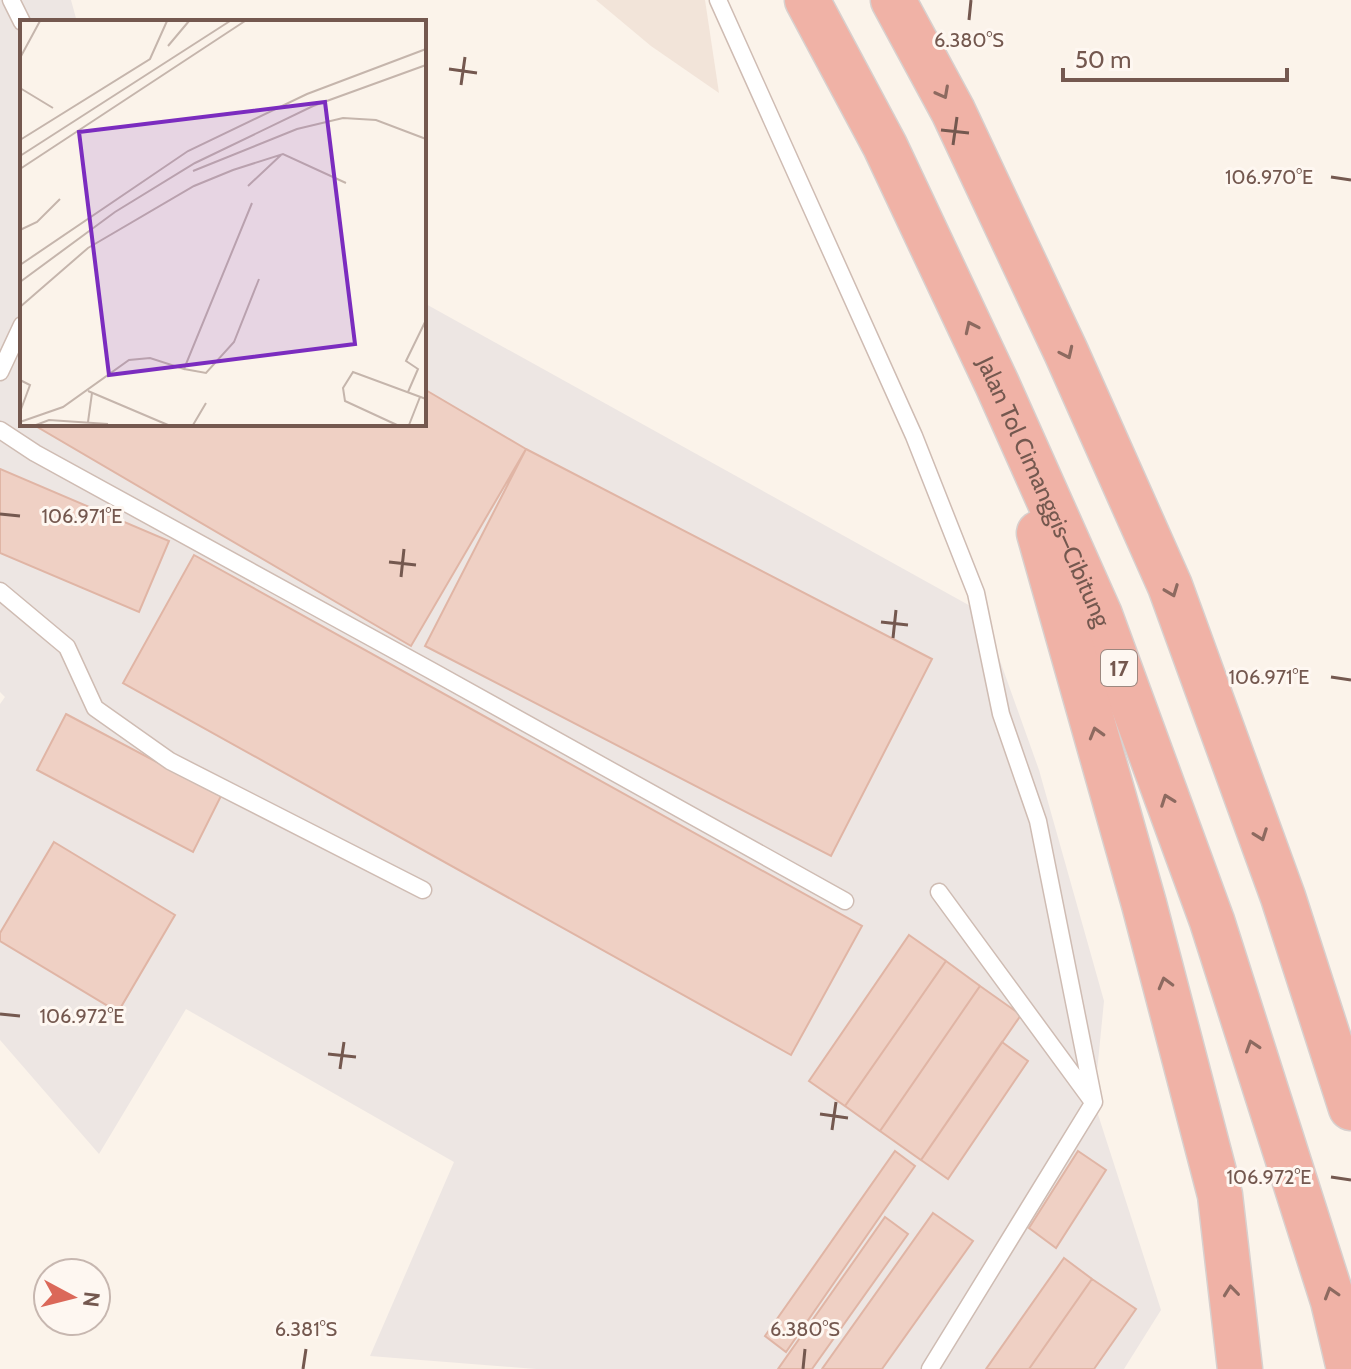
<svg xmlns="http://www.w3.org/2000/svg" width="1351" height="1369" font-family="Cabin,sans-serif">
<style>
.residential{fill:#f2e4d9}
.industrial{fill:#ede6e3}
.building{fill:#efd0c4;stroke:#e0b5a5;stroke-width:2}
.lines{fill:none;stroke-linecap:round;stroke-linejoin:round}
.service-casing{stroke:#cfbcb3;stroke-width:19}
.motorway-casing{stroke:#d8d0ce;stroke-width:47}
.service{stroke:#fff;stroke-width:16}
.motorway{stroke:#f0b2a6;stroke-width:44}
.oneway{stroke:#8d6a60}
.ticks{fill:none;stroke:#74584f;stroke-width:3}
.labels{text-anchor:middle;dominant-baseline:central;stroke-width:6;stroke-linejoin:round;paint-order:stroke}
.shield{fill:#fef7f1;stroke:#9d8880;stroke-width:2}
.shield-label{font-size:22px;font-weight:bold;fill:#74584f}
.street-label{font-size:24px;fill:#74584f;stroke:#fef7f1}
.inset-road{fill:none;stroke:#c5b5ac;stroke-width:2}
.view{fill:#7b2cbf;fill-opacity:0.15;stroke:#7b2cbf;stroke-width:4}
.inset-edge{fill:none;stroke:#74584f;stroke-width:4}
.ticks-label{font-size:20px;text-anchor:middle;fill:#74584f;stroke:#fef7f1;stroke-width:6;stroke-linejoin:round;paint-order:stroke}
</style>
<rect width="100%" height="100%" fill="#fbf3ea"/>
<path class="residential" d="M596,0H705L719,93L651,46Z"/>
<path class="industrial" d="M0,0H71L77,22H22V424H424V303L983,613L1039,770L1104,1001L1094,1102L1161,1310L1124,1369H536L370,1356L454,1162L186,1009L99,1154L0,1040V704L5,697L0,692Z"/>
<path class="building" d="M424,389L526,449L411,646L34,425L424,424Z
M526,449L932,659L831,856L425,646Z
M0,469L169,541L139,612L0,553Z
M194,555L862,926L791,1055L123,683Z
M66,714L221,796L193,852L37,770Z
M54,842L175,915L118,1012L0,941V933Z
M909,935L946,961L845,1106L809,1081Z
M946,961L980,986L880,1131L845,1106Z
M980,986L1021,1015L921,1160L880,1131Z
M1002,1042L1028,1061L948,1179L921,1160Z
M895,1151L915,1166L786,1352L765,1336Z
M1078,1151L1106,1170L1056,1248L1029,1228Z
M933,1213L973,1241L882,1369H822Z
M885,1217L908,1234L812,1369H778Z
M1064,1258L1092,1279L1029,1369H986Z
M1092,1279L1136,1309L1094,1369H1029Z"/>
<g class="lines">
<g class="service-casing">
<path id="service" d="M11,0L22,22
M718,0L914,436L976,593L1001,714L1038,821L1094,1102L930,1369
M0,372L22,325
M0,430L35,453L432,671L845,901
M0,591L67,647L95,708L170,761L423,890
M939,892L1090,1098"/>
</g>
<g class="motorway-casing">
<g id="motorway">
<path id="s1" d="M807,0L885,146L997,384L1100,615L1212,921L1333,1301L1349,1369"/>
<path d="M893,0L953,111L1066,352L1170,586L1283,897L1351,1108"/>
<path d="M1039,533L1144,904L1220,1195L1240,1369"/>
</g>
</g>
<use href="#service" class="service"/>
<use href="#motorway" class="motorway"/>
</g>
<defs><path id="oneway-chevron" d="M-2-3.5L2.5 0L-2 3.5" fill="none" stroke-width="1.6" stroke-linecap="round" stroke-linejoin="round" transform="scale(2)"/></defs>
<g class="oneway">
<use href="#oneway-chevron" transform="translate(943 93) rotate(62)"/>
<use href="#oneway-chevron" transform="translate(971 327) rotate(-115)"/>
<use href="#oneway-chevron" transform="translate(1067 353) rotate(65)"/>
<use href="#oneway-chevron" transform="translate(1172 591) rotate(69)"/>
<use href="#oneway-chevron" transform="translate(1096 733) rotate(-106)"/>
<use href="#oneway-chevron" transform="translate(1167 800) rotate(-110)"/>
<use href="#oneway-chevron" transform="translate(1261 835) rotate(70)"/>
<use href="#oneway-chevron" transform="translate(1165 983) rotate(-105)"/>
<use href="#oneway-chevron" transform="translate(1252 1046) rotate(-108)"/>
<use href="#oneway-chevron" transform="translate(1231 1291) rotate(-96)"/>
<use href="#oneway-chevron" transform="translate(1331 1293) rotate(-107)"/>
</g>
<path class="ticks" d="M969,20L971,0M449,69L477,73M461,85L465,57M941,130L969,133M953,145L957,117M1331,177L1351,180M0,514L20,516M389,562L416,565M401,577L404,549M881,622L908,625M893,638L896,610M1331,677L1351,680M0,1014L20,1016M328,1054L356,1057M340,1069L344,1042M820,1114L848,1118M832,1130L836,1102M1331,1177L1351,1180M303,1369L306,1349M803,1369L805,1349"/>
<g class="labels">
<rect class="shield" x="1101" y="650" width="36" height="36" rx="6"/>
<g class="shield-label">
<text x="1119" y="668">17</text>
</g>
<g class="street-label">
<text stroke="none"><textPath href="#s1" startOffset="546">Jalan Tol Cimanggis–Cibitung</textPath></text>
</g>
</g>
<g transform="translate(20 20)">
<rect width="406" height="406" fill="#fbf3ea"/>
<path class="inset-road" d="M148,26L169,1M0,38L20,1M0,68L33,88M0,120L130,39L147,1M0,136L210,1M0,149L225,1M173,151L277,109L323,98L356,100L406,119M228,166L261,135M0,210L17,202L40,179M0,245L168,131L287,74L406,29M0,262L95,192L175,143L293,86L406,45M0,287L68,228L174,166L213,150L263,134L326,163M164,349L186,353L214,322L239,259M0,360L10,365L0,392M68,371L148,405M388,372L398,349L386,341L406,300M0,402L43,387L109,340L130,338L164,349L232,183M68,402L72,373M16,405L29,400L88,404M173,405L186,383M377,405L325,381L323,368L333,352L406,379M389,405L400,377"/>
<path class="view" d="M305,82L335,324L89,355L59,112Z"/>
<rect width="406" height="406" class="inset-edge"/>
</g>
<g class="ticks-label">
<text x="969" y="47">6.380°S</text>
<text x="1269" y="184">106.970°E</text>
<text x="82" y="523">106.971°E</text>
<text x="1269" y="684">106.971°E</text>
<text x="82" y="1023">106.972°E</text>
<text x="1269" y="1184">106.972°E</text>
<text x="306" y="1336">6.381°S</text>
<text x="805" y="1336">6.380°S</text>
</g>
<g transform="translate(72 1297) rotate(97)"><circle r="38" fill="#fef7f1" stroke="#c7b7b0" stroke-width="2"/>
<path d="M0-6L14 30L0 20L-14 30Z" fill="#db6859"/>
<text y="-12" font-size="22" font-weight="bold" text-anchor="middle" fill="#74584f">N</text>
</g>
<path d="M1063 68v12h224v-12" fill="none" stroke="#74584f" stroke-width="4"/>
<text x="1075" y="68" font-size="24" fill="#74584f" stroke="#fef7f1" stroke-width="6" paint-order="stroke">50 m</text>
</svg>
